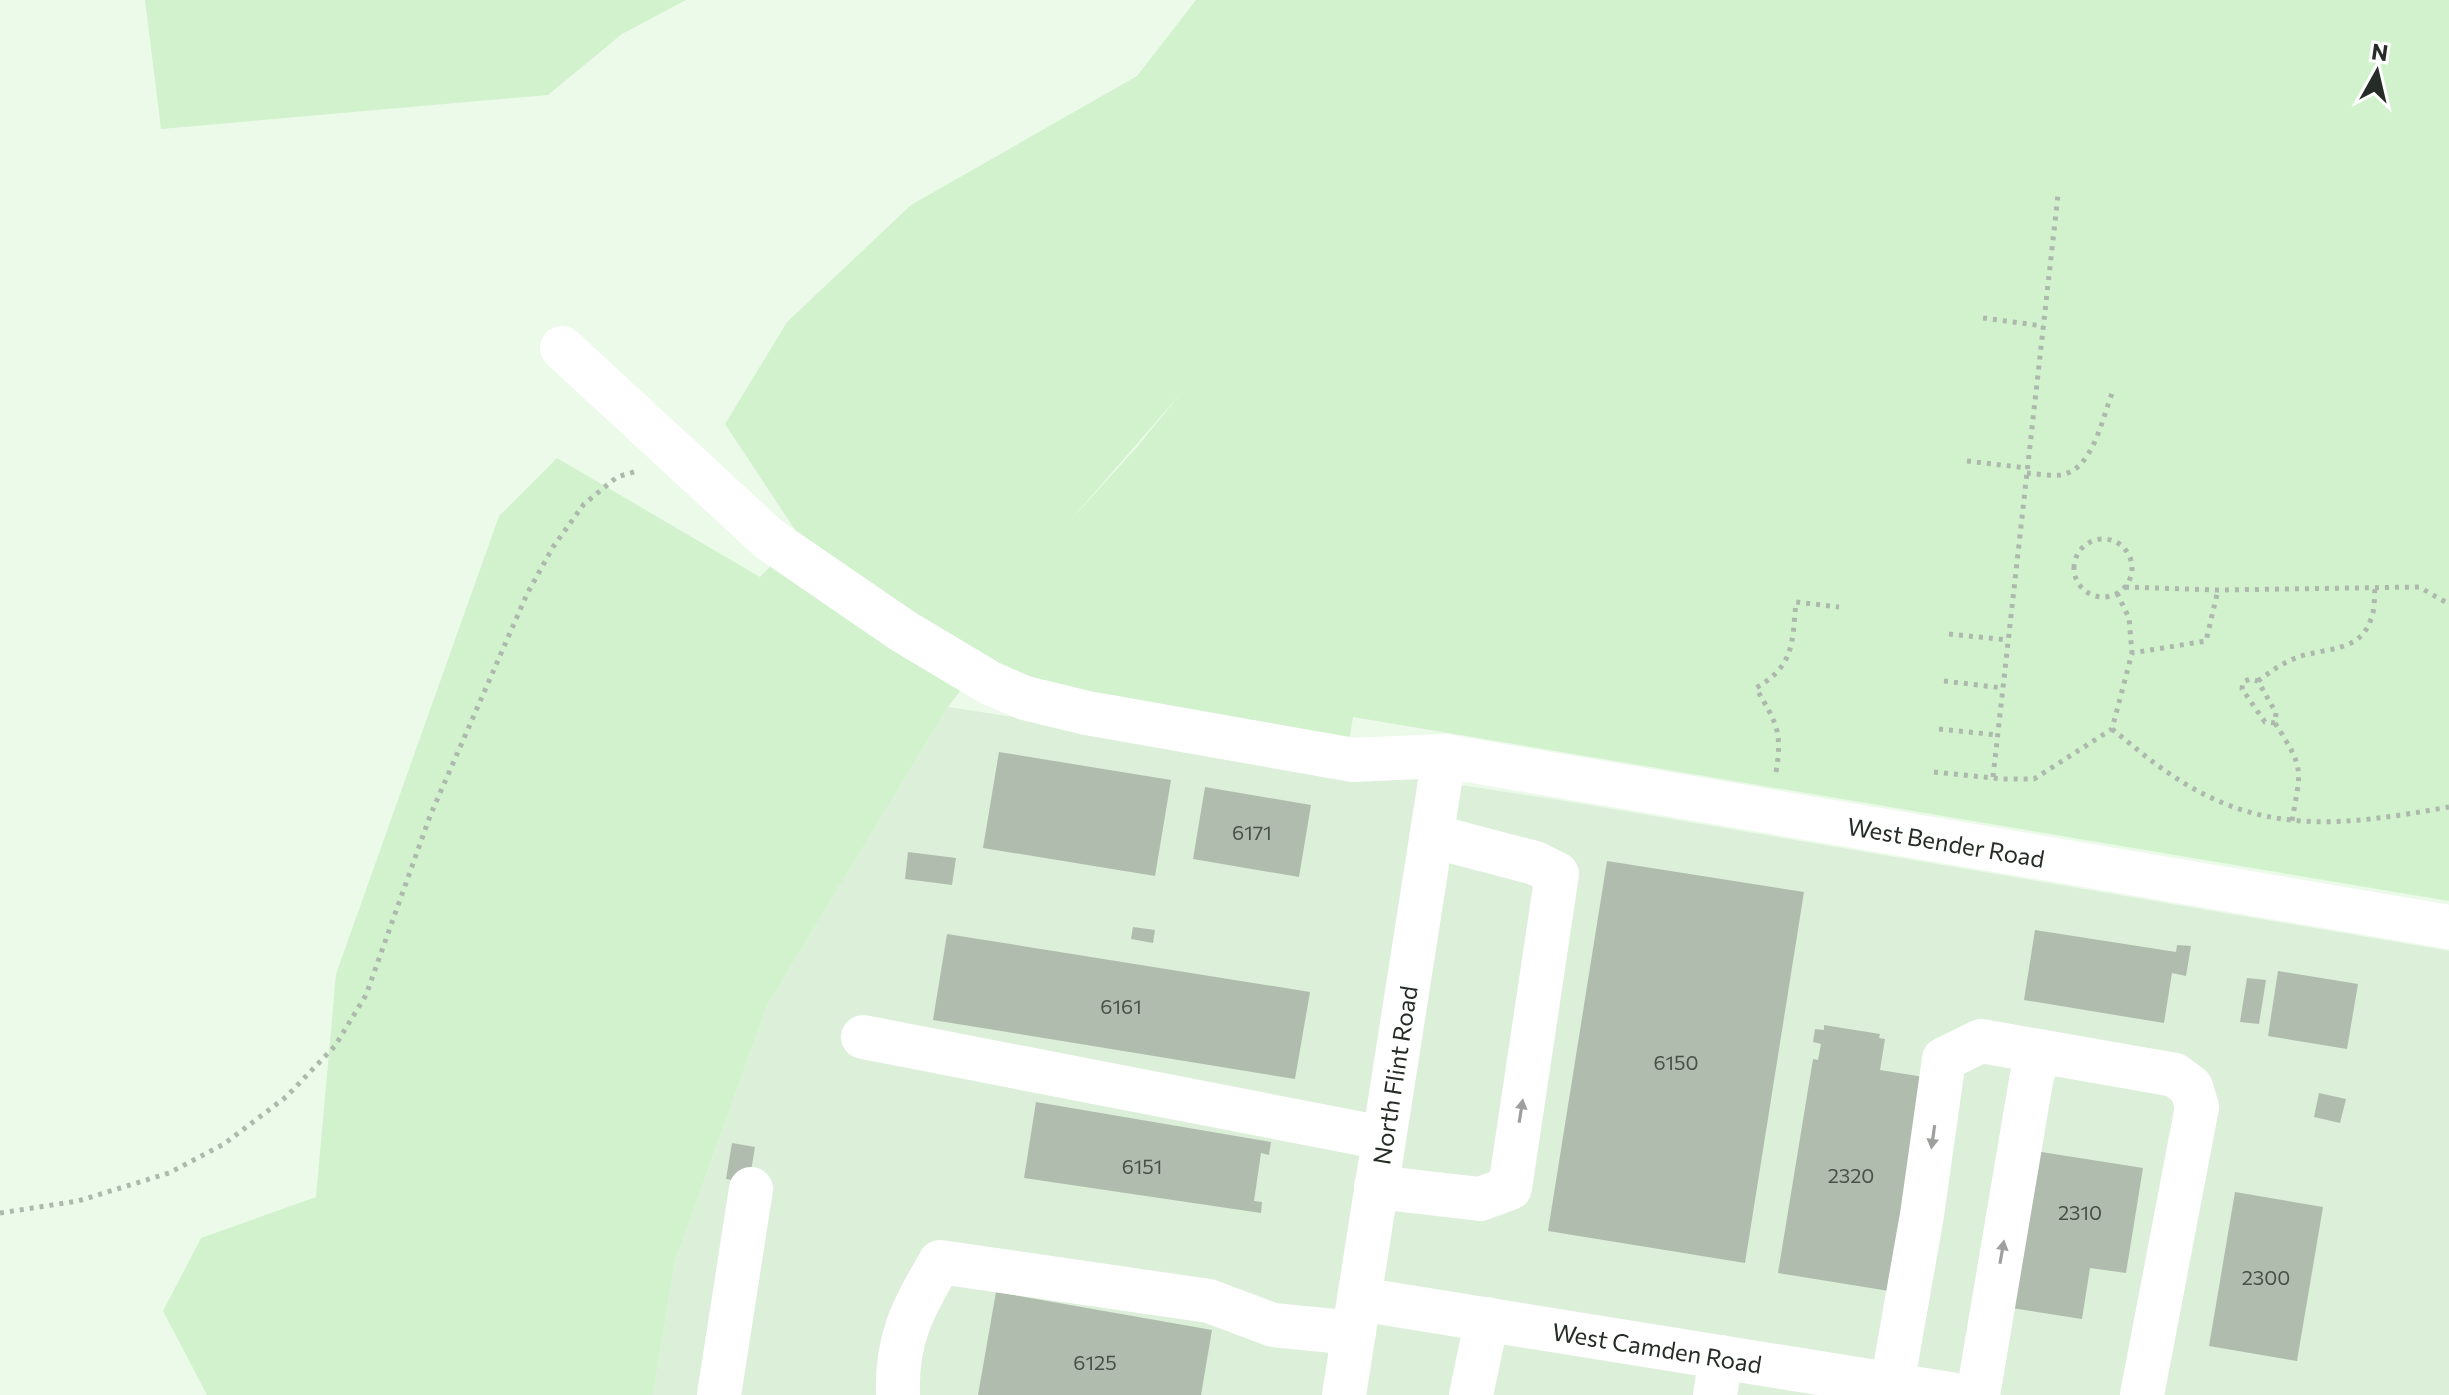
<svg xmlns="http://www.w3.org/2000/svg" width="2449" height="1395" font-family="Commissioner,sans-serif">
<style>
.built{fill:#dbefd9}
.green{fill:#d2f2ce;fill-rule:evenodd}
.building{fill:#b0bdae}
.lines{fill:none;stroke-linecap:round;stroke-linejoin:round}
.path{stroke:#adb9ac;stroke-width:5;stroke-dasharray:4 6;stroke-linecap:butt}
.minor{stroke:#fff;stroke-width:44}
.oneway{fill:#9da09d}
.labels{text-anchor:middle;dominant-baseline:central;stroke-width:6;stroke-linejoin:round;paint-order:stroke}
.number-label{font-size:20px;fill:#485048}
.street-label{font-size:24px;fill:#262c26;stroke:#fff}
</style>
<rect width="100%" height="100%" fill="#ecfaea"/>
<path class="built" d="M948,707L1559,800L2449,951V1395H653L675,1262L767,1006Z"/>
<path class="green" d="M145,0H686L622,34L548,95L161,129Z
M1196,0H2449V901L1353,717L1348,747L1067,695L979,666L948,707L767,1006L675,1262L653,1395H207L163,1311L201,1238L316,1197L336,974L499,516L557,458L760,577L799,536L725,424L787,322L911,205L1137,76ZM1182,392L1137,447L1069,522Z"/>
<path class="building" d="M999,752L1171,780L1155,876L983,848Z
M1205,787L1311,805L1299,877L1193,859Z
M908,852L956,858L952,885L905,879Z
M1607,861L1804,892L1745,1263L1548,1231Z
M1133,927L1155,930L1153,943L1131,939Z
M2035,930L2176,952L2177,945L2191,946L2186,976L2172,973L2164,1023L2024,1000Z
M947,934L1310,992L1295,1079L933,1020Z
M2278,971L2358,984L2347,1049L2268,1036Z
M2247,978L2266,980L2259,1024L2240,1022Z
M1824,1025L1880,1034L1879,1038L1885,1039L1880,1070L1924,1077L1889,1291L1778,1273L1813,1059L1818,1060L1821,1044L1813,1042L1815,1029L1824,1030Z
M2319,1093L2346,1099L2340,1123L2314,1117Z
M1036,1102L1271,1142L1269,1155L1261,1153L1254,1201L1262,1202L1261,1213L1024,1178Z
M732,1143L755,1147L749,1183L726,1179Z
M2035,1151L2143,1168L2126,1273L2090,1268L2082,1319L2012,1308Z
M2235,1192L2323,1207L2297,1361L2209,1346Z
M996,1292L1212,1330L1201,1395H978Z"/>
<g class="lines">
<path class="path" d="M1983,318L2043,326
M1967,461L2027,468
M2027,473C2037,474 2049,476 2060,475C2093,471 2102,418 2113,391
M2074 568a29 29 0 1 1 58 0a29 29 0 1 1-58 0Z
M2125,587L2218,590L2419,587L2449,604
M2117,593L2129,618L2132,653
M1949,634L2008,640
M1944,681L2003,688
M2258,681C2270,672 2282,663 2296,658C2322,647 2360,654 2371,619C2375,610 2374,598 2375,588
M2275,723L2265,722L2242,689L2243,682L2250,679L2258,681L2276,713L2275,723C2305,770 2301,768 2292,821
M1939,729L1997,735
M2112,729C2131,744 2150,761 2170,774C2263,838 2346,825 2449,807
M1776,772C1783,731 1776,723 1756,688C1795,665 1792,643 1796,602L1839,607
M1934,772L2003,779H2034L2112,729L2132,653L2206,641L2218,590
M1993,777L2058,195
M0,1213L78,1201L169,1173L224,1144L286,1097L335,1046L366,995L430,816L527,594L553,547L584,504L617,477L637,471"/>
<g class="minor">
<path id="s1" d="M562,348L769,539L903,631L990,683L1025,698L1087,713L1353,760L1444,756L2449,927"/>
<path d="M863,1037L1383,1138"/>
<path d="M1376,1187L1480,1199L1510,1188L1557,874L1535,863L1432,836"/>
<path id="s2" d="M1359,1299L1956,1395"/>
<path d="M1892,1385L1922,1215L1944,1059L1981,1041L2175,1075L2191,1087L2197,1107L2142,1395"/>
<path d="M719,1395L751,1189"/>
<path d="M898,1395C896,1338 913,1309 940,1262L1209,1301L1273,1325L1354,1333"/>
<path id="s3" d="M1344,1395L1444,756"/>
<path d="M1471,1395L1487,1319"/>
<path d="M1715,1395L1721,1357"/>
<path d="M1978,1395L2032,1075L2042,1052"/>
</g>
</g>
<defs><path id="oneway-solid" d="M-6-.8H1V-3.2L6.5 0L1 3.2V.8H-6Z" transform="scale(2)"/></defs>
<g class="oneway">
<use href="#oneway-solid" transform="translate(1521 1111) rotate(-81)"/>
<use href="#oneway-solid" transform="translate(1933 1137) rotate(98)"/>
<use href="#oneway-solid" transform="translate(2002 1252) rotate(-80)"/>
</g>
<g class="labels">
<g class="number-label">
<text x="1252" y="832">6171</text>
<text x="1121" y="1006">6161</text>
<text x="1676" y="1062">6150</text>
<text x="1142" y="1166">6151</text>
<text x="1851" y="1175">2320</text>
<text x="2080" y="1212">2310</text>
<text x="2266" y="1277">2300</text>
<text x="1095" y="1362">6125</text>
</g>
<g class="street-label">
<text stroke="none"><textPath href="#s1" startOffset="1518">West Bender Road</textPath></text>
<text stroke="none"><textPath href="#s3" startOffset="324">North Flint Road</textPath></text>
<text stroke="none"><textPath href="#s2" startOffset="302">West Camden Road</textPath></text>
</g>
</g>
<g transform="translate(2377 72) rotate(8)" stroke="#ffffff" stroke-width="6" paint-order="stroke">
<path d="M0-6L14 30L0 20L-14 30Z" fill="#262c26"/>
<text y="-12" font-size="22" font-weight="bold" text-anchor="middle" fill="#262c26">N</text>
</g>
</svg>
